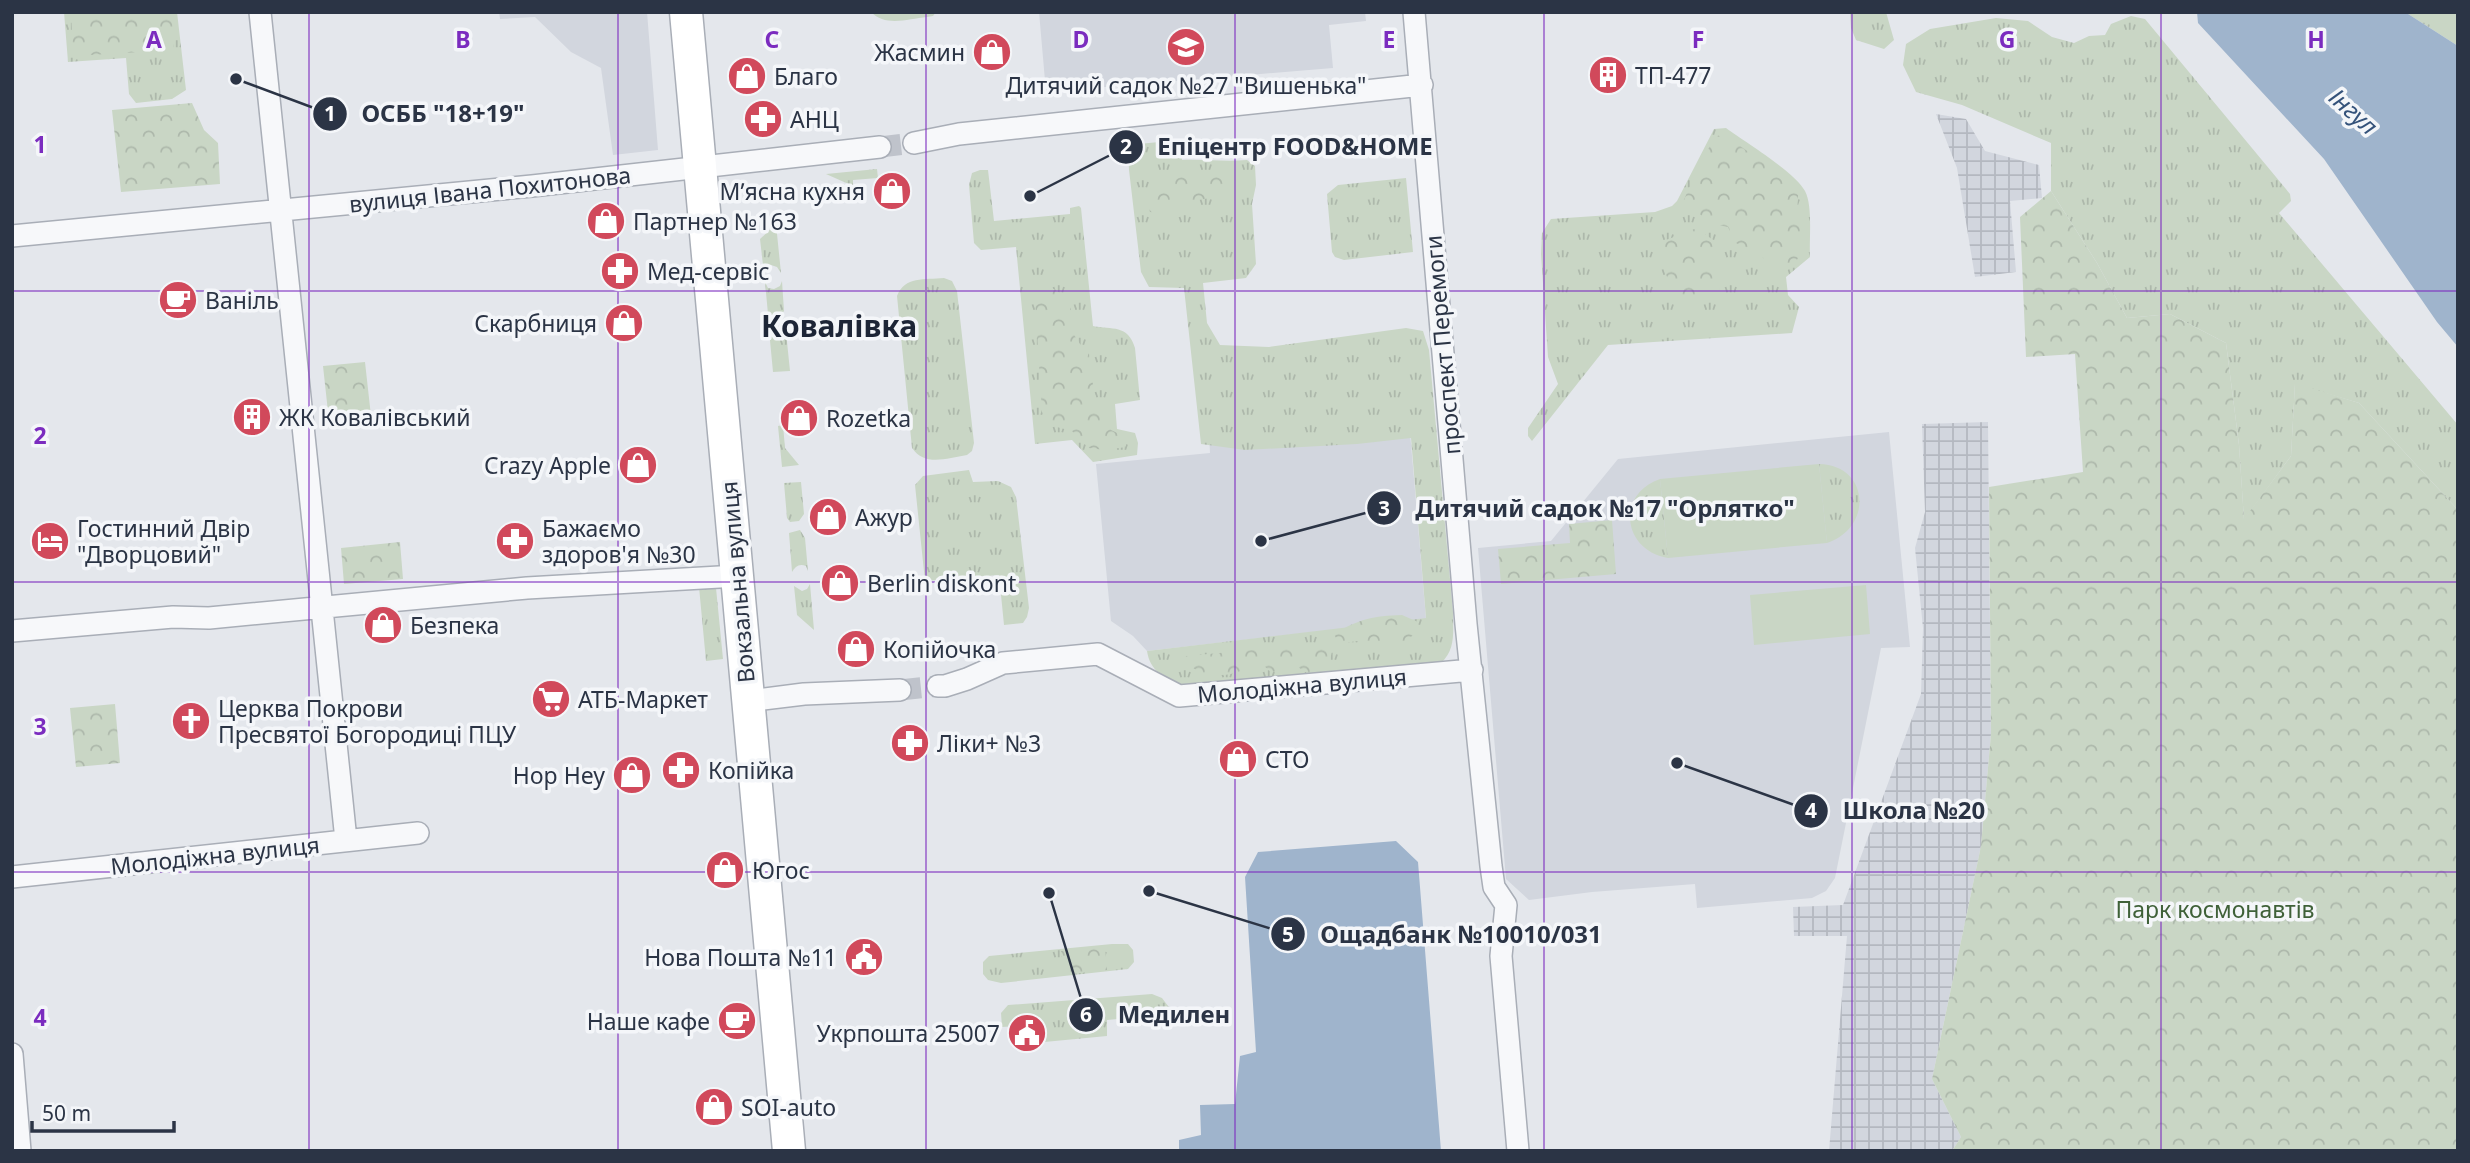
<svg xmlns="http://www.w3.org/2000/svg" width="2470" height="1163" font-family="'Noto Sans',sans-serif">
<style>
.built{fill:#d2d6de}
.industrial{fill:url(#industrial-grid)}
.grass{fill:url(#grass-tufts)}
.forest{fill:url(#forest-crowns)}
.garden{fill:#c9d6c5}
.water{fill:#9fb4cc}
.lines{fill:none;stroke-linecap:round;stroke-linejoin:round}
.minor-tunnel{stroke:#bfc3cb;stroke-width:21;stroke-dasharray:21 10;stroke-linecap:butt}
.minor-casing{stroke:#a9aeb7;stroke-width:24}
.secondary-casing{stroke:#a9aeb7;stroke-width:35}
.minor{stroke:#f7f8fa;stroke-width:21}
.secondary{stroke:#fff;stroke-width:32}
.grid{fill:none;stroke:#7b2cbf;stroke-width:2;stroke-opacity:0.55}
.labels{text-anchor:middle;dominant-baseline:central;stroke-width:7;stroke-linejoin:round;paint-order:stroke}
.poi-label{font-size:23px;fill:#2b3445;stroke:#f4f6f9;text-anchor:start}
.street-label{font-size:23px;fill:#2b3445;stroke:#f4f6f9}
.park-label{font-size:23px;fill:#3f6138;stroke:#f4f6f9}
.water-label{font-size:24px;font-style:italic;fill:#34527a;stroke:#f4f6f9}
.district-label{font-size:30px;font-weight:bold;fill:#1d2536;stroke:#f4f6f9}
.grid-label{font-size:23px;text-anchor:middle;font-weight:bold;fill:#7b2cbf;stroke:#f4f6f9;stroke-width:7;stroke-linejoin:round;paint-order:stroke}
.leader{fill:none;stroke:#2b3445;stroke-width:2.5}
.callout-dot{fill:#2b3445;stroke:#f4f6f9;stroke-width:2.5}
.mark-label{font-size:21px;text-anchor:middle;font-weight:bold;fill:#fff}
.callout-label{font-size:24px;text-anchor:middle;font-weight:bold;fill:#2b3445;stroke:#f4f6f9;stroke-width:7;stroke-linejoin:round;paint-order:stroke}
</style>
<defs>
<pattern id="industrial-grid" width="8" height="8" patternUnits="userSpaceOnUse" patternTransform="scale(1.75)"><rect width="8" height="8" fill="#d2d6de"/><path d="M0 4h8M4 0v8" fill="none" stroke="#b4b8c0"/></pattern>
<pattern id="grass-tufts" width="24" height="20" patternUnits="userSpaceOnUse" patternTransform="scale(1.75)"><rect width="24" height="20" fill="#c9d6c5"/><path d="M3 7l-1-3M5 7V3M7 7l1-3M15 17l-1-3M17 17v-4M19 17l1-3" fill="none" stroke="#adb8ab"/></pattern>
<pattern id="forest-crowns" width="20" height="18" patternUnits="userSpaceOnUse" patternTransform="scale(1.75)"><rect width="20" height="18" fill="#c9d6c5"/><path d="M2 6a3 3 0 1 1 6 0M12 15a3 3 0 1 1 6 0" fill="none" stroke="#adb8ab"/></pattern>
</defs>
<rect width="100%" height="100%" fill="#e4e7ec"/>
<path class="built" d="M499,12H647L658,150L613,155L601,68L571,52L535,17L500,19Z
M1039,12H1365L1366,21L1329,25L1333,68L1046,92Z
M1405,374L1426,619L1147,651L1133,636L1111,621L1096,464L1210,453L1207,394Z
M1889,432L1910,647L1881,648L1835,878L1826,891L1812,898L1697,908L1695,884L1592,892L1529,900L1506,879L1478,548L1551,541L1618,459Z"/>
<path class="industrial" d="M1936,114L1966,119L1985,151L2039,165L2042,198L2010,201L2016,272L1975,277L1957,168Z
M1988,422L1991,734L1981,846L1932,1079L1961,1137L1952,1151H1829L1847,936H1794L1793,907L1843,905L1921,694L1923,628L1915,548L1925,512L1922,424Z"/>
<path class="grass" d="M64,12H177L186,90L172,99L136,103L129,94L126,58L68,62Z
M871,12H936L933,16L927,17C908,19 885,27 871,12Z
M1850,12H1886L1894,40L1884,49L1856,40L1851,28Z
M2405,12H2458V46Z
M2131,16L2145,19L2290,194L2291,201L2279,213L2458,425V510L2359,403L2295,384L2291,456L2244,520L2239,445L2226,343L2170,314L2127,318L2097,263L2051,191V143L1962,105L1916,92L1903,65L1906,44L1930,29L1996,18L2028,21L2052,37L2074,43L2089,36L2105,35L2111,24Z
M1726,128C1745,142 1795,172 1805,191C1813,206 1809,239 1810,257L1786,277L1788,295L1799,307L1792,333L1608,345L1532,441L1528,436V428L1558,384L1548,357L1541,254L1542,233L1551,219L1655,212L1672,206L1677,201L1714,129Z
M1180,140L1182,160C1204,159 1225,162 1247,160L1255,166L1256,185L1252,204L1256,264L1246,278L1203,283L1207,323L1220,345L1269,347L1406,328L1423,331L1429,350L1453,612C1453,632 1456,649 1441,663L1181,686C1164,678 1150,671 1147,651L1426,618L1411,438L1357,444L1245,450L1201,444L1184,288L1149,287L1141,272L1129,170L1128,145Z
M877,169L878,178L853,180V186L826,174Z
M980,170H988L994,221L1070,214V208L1079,206L1081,208L1093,326C1112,330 1128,324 1135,348L1140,400L1115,404L1117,429L1135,433L1138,443L1137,455L1093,462L1072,440L1035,444L1016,247L981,250L974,243L969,185L972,173Z
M1406,178L1413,252L1344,260L1335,257L1332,252L1327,194L1338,185Z
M776,224L781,273L777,267L771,265L766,268L764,274L760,239Z
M944,278L952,281L957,291L974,443L972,451L967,455C947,458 925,467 912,448L897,296C905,276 924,280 944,278Z
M782,281L784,311L779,317L771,318L768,314L765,282L768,288L774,289L780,286Z
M772,326H780L786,332L790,371L773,372L769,330Z
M783,425L785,448L799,465L782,467L778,426Z
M1819,464C1870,465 1873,528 1827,543Z
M969,470L973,482L998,481L1011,487L1016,497L1029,608L1027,617L1023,623L1004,625L999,575L925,581L915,485L923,476Z
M1660,479L1668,558C1622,550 1616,494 1660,479Z
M801,482L804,514L799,521L790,522L787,518L784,483Z
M800,530L805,538L808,571L806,566C799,563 795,567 792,572L789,533Z
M810,584L814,630L797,615L794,586L802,591L807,589Z
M699,587L716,588L723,659L706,661Z
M1112,944H1128L1133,950L1134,962L1128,969L1001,983L988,980L983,974V962L989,956Z
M1152,994L1162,998L1174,1014L1107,1020V1036L1034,1043L1031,1025L1002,1027L1001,1013L1008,1005Z"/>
<path class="forest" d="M71,12H172L174,50L73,56Z
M192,103L204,130L218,143L220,184L121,192L112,110Z
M1716,135L1730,139L1793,183L1798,195L1797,217L1805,243L1795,264L1785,272L1772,266L1759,254L1736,243L1728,227L1718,225L1682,204L1701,162Z
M1210,170L1229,172L1237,179L1228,196L1180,202L1169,214L1150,212L1144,193L1163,179L1192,176Z
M2051,191L2097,263L2127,318L2170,314L2226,343L2239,445L2244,519L2291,456L2295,383L2359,403L2458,510V1151H1952L1961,1137L1932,1079L1981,846L1991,734L1989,487L2083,472L2075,354L2026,357L2020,217Z
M1697,228L1713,240L1720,289L1675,300L1657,248L1666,240Z
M1041,288L1054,289L1064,296L1071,309V330L1080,344L1089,354L1094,392L1105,420L1111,430L1126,437V447L1105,450L1089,448L1072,431L1049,425L1042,412L1035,301Z
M365,362L371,416L329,421L323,366Z
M1612,520L1616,574L1501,584L1498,549L1570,543L1569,524Z
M400,542L403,579L344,584L341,548Z
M1402,615L1418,622L1416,633L1400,645L1389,646L1384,641C1375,643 1369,641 1360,641C1350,641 1347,645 1337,640L1334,634C1359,619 1373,616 1402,615Z
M1318,644L1332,651L1329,665L1322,673L1310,675L1292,663H1284L1279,671L1271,672L1263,665C1247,667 1236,675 1221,675L1215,683H1206L1199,678L1197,670L1186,665L1184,661L1186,656Z
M115,704L120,763L76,767L70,708Z
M1105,947L1107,970L1063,975L1061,951Z"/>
<path class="garden" d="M1819,464L1827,543L1668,558L1660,479Z
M1866,585L1870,634L1754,645L1750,595Z"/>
<path class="water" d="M2197,12H2405L2458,46V347L2437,322L2324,159L2198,23Z
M1396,841L1418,862L1441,1151H1179V1140L1201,1135L1200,1105L1235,1104L1240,1056L1256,1052L1245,877L1258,852Z"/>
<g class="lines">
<path class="minor-tunnel" d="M880,147L914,143
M900,690L938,686"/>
<g class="minor-casing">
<path id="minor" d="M260,12L346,840
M1414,12L1466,624L1491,866L1494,887L1506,905L1501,956L1518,1151
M914,143L959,134L1422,85
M12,236L532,186L880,147
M12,631L173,617L209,618L527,588L737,576
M938,686H945L967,679L1003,663L1098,654L1179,696L1472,670
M748,701L804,694L900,690
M12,877L418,833
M12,1054L20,1151"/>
</g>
<g class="secondary-casing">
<path id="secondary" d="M686,12L789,1151"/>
</g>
<use href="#minor" class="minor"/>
<use href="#secondary" class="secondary"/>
</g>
<path class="grid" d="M309,12V1151M618,12V1151M926,12V1151M1235,12V1151M1544,12V1151M1852,12V1151M2161,12V1151M12,291H2458M12,582H2458M12,872H2458"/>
<defs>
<g id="school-disc" transform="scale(2.0125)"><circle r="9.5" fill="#d1495b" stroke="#f4f6f9"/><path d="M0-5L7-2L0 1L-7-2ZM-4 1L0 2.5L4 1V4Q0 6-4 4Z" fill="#fff"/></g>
<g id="shop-disc" transform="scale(2.0125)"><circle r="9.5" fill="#d1495b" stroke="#f4f6f9"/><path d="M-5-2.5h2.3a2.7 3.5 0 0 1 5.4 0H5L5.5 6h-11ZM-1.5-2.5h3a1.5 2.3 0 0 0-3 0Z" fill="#fff"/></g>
<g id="building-disc" transform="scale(2.0125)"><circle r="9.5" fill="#d1495b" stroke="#f4f6f9"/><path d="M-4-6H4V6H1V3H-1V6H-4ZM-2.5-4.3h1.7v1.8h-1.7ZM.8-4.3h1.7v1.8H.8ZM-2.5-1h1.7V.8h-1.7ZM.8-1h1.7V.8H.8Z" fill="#fff"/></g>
<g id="pharmacy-disc" transform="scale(2.0125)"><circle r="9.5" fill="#d1495b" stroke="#f4f6f9"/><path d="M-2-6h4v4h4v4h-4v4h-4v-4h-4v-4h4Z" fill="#fff"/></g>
<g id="cafe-disc" transform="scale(2.0125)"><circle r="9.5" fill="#d1495b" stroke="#f4f6f9"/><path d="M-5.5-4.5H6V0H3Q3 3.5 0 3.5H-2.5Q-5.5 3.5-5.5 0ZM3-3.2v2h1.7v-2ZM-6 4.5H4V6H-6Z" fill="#fff"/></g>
<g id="hotel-disc" transform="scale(2.0125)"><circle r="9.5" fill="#d1495b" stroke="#f4f6f9"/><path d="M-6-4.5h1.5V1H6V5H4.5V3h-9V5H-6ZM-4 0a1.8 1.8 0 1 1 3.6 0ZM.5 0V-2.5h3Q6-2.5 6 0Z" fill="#fff"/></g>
<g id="supermarket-disc" transform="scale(2.0125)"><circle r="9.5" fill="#d1495b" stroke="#f4f6f9"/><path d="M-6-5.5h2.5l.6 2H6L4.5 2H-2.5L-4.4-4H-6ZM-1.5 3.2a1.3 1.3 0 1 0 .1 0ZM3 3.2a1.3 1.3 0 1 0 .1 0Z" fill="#fff"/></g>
<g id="church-disc" transform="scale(2.0125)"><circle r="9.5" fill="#d1495b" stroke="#f4f6f9"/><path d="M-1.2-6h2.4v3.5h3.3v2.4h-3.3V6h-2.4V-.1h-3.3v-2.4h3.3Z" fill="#fff"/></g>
<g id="civic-disc" transform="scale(2.0125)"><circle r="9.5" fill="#d1495b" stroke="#f4f6f9"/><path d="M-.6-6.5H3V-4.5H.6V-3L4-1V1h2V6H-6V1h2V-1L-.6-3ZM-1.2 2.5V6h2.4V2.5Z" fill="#fff"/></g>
</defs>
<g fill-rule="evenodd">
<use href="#school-disc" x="1186" y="47"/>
<use href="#shop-disc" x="992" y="52"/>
<use href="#building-disc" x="1608" y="75"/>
<use href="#shop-disc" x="747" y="76"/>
<use href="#pharmacy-disc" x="763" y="119"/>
<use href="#shop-disc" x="892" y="191"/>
<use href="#shop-disc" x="606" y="221"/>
<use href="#pharmacy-disc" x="620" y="271"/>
<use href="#cafe-disc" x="178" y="300"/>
<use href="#shop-disc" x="624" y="323"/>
<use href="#building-disc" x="252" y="417"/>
<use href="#shop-disc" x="799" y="418"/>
<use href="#shop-disc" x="638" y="465"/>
<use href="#shop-disc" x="828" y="517"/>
<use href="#hotel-disc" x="50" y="541"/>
<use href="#pharmacy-disc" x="515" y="541"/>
<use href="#shop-disc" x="840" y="583"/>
<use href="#shop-disc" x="383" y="625"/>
<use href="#shop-disc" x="856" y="649"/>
<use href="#supermarket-disc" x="551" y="699"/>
<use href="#church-disc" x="191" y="721"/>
<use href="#pharmacy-disc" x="910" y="743"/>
<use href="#shop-disc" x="1238" y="759"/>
<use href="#pharmacy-disc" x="681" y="770"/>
<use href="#shop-disc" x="632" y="775"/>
<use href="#shop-disc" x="725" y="870"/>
<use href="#civic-disc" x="864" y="957"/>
<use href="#cafe-disc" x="737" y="1021"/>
<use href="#civic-disc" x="1027" y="1033"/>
<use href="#shop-disc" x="714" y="1107"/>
</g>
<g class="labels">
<g class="poi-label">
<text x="965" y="52" text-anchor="end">Жасмин</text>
<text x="1635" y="75">ТП-477</text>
<text x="774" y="76">Благо</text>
<text x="1186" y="85" text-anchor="middle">Дитячий садок №27 "Вишенька"</text>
<text x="790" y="119">АНЦ</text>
<text x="865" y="191" text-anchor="end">Мʼясна кухня</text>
<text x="633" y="221">Партнер №163</text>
<text x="647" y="271">Мед-сервіс</text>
<text x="205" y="300">Ваніль</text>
<text x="597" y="323" text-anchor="end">Скарбниця</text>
<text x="279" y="417">ЖК Ковалівський</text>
<text x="826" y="418">Rozetka</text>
<text x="611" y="465" text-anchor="end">Crazy Apple</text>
<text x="855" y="517">Ажур</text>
<text x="77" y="528">Гостинний Двір<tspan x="77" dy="26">"Дворцовий"</tspan></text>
<text x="542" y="528">Бажаємо<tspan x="542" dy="26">здоров'я №30</tspan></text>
<text x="867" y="583">Berlin diskont</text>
<text x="410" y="625">Безпека</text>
<text x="883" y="649">Копійочка</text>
<text x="578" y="699">АТБ-Маркет</text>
<text x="218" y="708">Церква Покрови<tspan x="218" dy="26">Пресвятої Богородиці ПЦУ</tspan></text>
<text x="937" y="743">Ліки+ №3</text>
<text x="1265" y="759">СТО</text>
<text x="708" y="770">Копійка</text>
<text x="605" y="775" text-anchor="end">Hop Hey</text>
<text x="752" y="870">Югос</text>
<text x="837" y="957" text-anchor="end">Нова Пошта №11</text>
<text x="710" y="1021" text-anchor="end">Наше кафе</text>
<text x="1000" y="1033" text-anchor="end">Укрпошта 25007</text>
<text x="741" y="1107">SOI-auto</text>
</g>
<g class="street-label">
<text transform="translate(490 189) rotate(-6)">вулиця Івана Похитонова</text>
<text transform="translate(1442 345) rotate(-95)">проспект Перемоги</text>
<text transform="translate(737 582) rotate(-95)">Вокзальна вулиця</text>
<text transform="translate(1302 685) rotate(-5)">Молодіжна вулиця</text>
<text transform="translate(215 855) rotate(-6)">Молодіжна вулиця</text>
</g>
<g class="park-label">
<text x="2215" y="909">Парк космонавтів</text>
</g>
<g class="water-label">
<text transform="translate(2354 111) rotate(42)">Інгул</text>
</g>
<g class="district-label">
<text x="839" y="325">Ковалівка</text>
</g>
</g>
<g class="grid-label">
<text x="154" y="48">A</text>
<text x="463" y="48">B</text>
<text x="772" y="48">C</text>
<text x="1081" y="48">D</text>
<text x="1389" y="48">E</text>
<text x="1698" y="48">F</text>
<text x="2007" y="48">G</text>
<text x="2316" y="48">H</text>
<text x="40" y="153">1</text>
<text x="40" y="444">2</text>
<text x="40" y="735">3</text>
<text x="40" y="1026">4</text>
</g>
<path class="leader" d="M236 79L330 114M1030 196L1126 147M1261 541L1384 508M1677 763L1811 811M1149 891L1288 934M1049 893L1086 1015"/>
<g class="callout-dot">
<circle cx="236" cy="79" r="7"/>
<circle cx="1030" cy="196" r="7"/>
<circle cx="1261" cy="541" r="7"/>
<circle cx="1677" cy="763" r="7"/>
<circle cx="1149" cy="891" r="7"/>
<circle cx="1049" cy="893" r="7"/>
<circle cx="330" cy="114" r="18"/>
<circle cx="1126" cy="147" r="18"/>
<circle cx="1384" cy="508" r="18"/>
<circle cx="1811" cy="811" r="18"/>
<circle cx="1288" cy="934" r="18"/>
<circle cx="1086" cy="1015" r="18"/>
</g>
<g class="mark-label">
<text x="330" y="121">1</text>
<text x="1126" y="154">2</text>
<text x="1384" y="516">3</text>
<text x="1811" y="818">4</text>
<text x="1288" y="942">5</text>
<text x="1086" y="1022">6</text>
</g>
<g class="callout-label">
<text x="443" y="122">ОСББ "18+19"</text>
<text x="1295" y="155">Епіцентр FOOD&amp;HOME</text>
<text x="1605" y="517">Дитячий садок №17 "Орлятко"</text>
<text x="1914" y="819">Школа №20</text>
<text x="1461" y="943">Ощадбанк №10010/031</text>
<text x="1174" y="1023">Медилен</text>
</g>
<rect width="2470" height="1163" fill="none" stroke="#2b3445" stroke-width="28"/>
<path d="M32 1121v10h142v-10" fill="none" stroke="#2b3445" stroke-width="3.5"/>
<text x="42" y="1121" font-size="21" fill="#2b3445" stroke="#f4f6f9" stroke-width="5" paint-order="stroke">50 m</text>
</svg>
